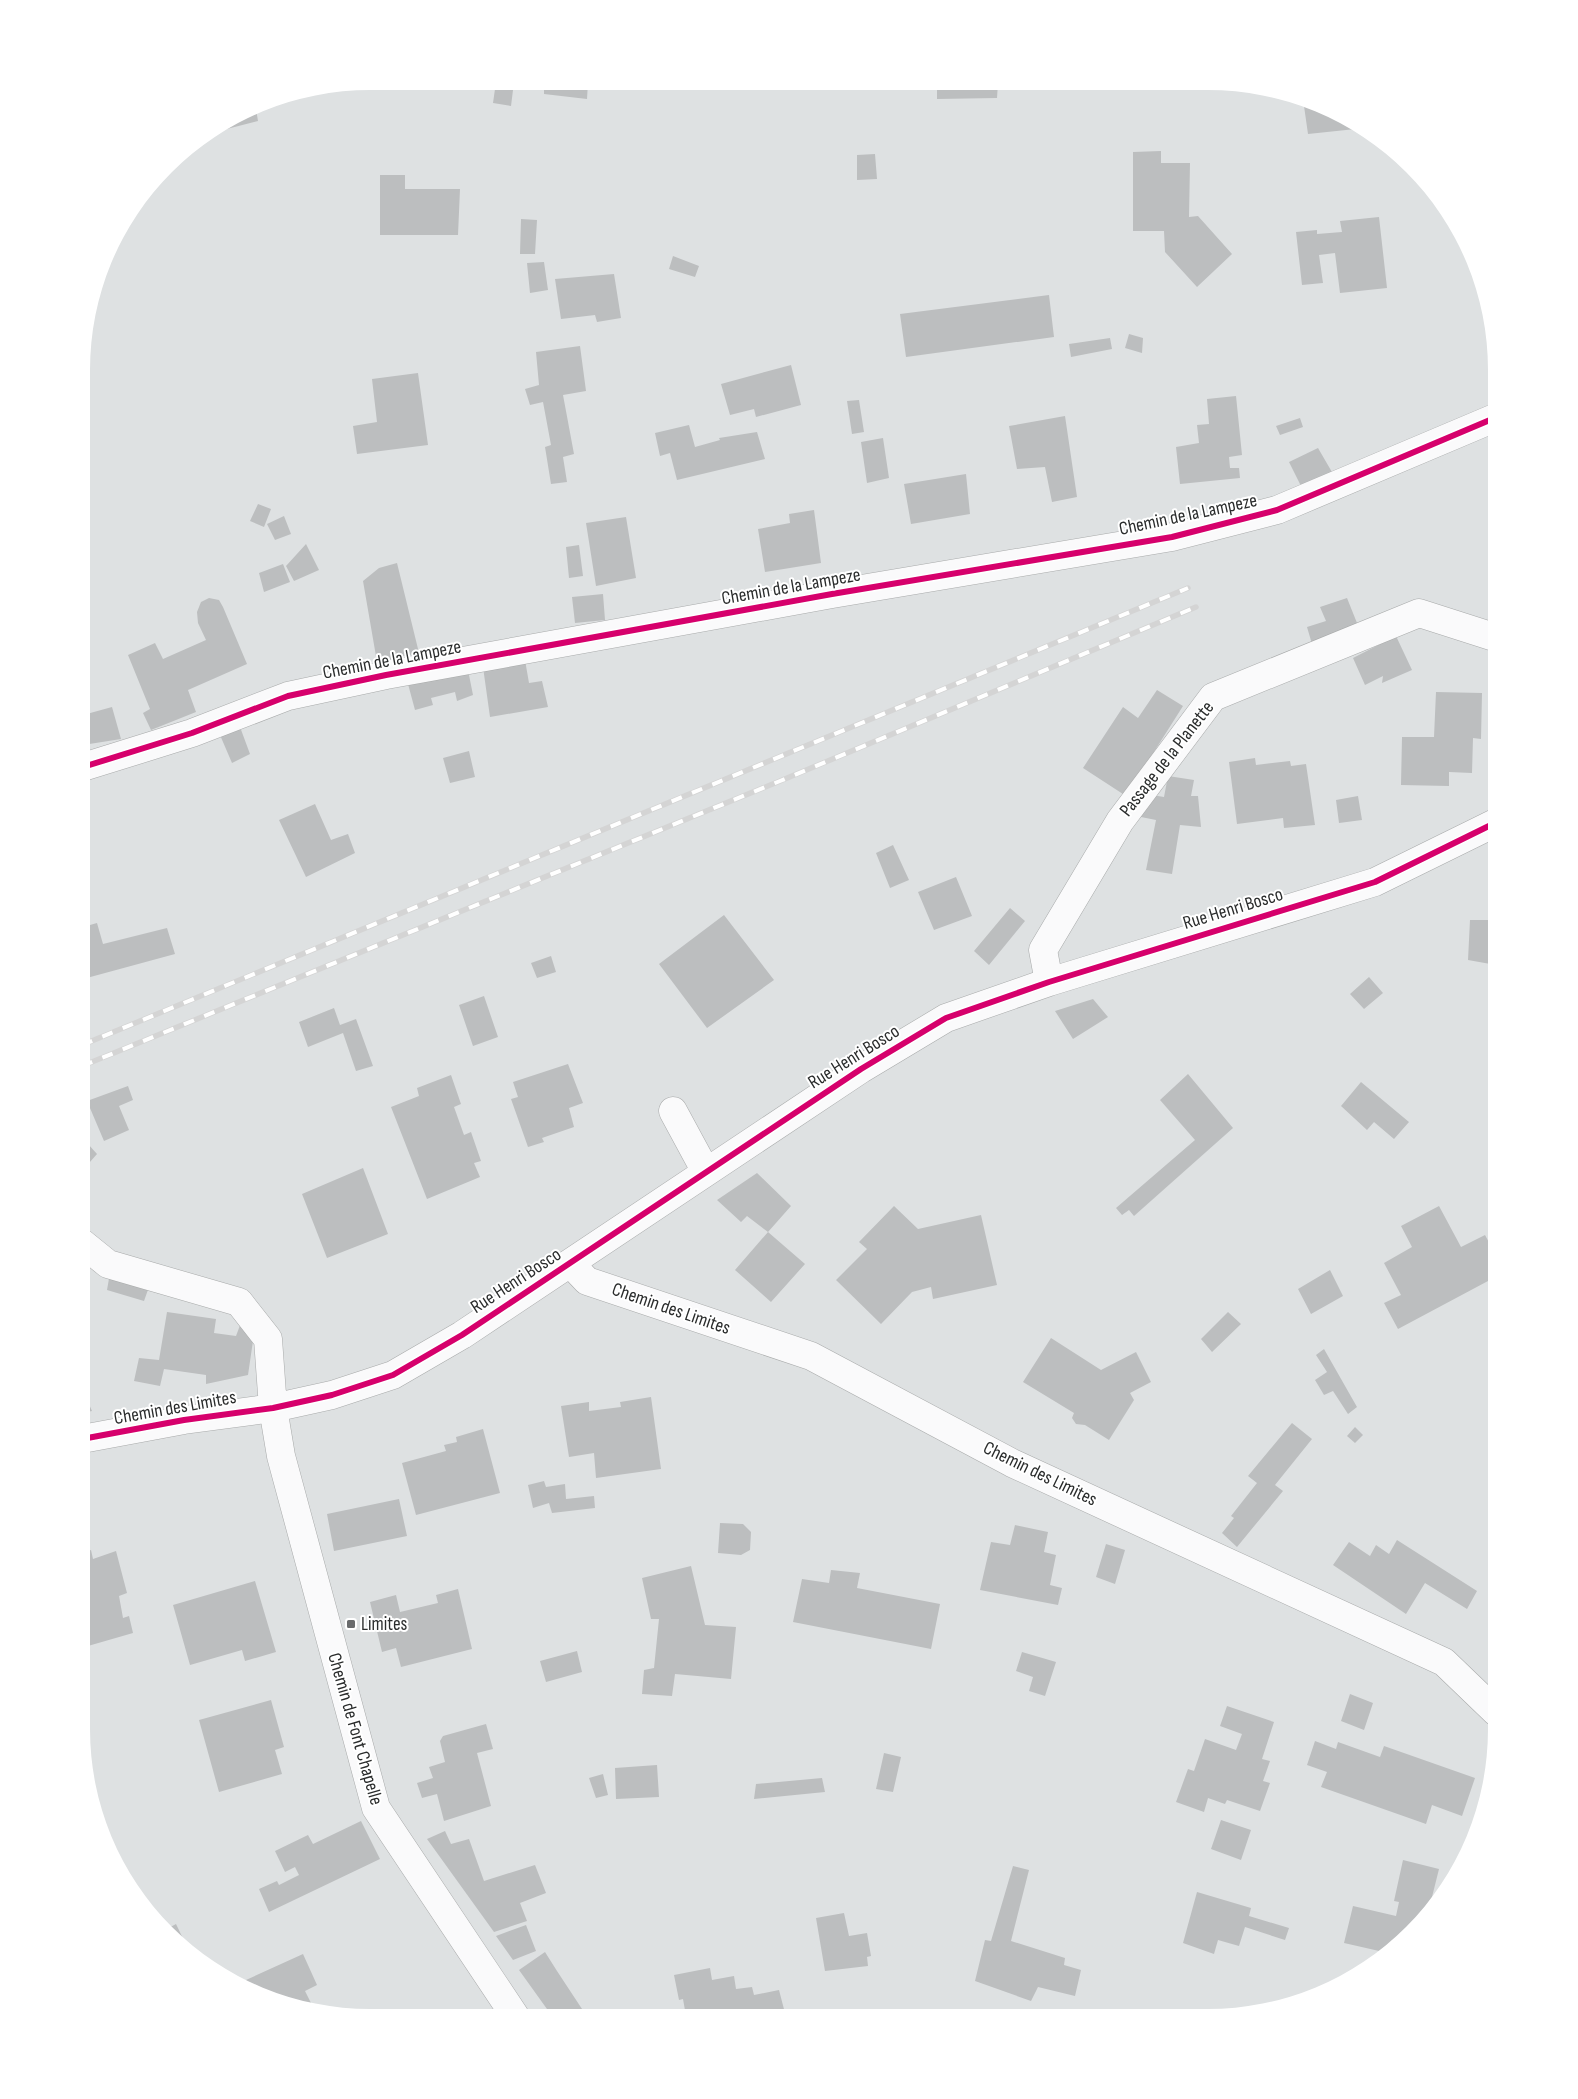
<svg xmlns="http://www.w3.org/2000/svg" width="1578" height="2099" font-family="'Sofia Sans Condensed',sans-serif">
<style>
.building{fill:#bcbebf}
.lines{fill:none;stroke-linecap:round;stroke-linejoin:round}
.minor-casing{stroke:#a8aaaa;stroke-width:29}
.minor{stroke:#fafafb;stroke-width:28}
.rail-casing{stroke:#d4d4d4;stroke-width:5.5}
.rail{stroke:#fff;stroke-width:4;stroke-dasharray:11;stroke-linecap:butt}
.cycleway-casing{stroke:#fff;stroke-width:9}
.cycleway{stroke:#d6006c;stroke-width:6}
.poi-dot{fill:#696b6c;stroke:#fff;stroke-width:2}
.labels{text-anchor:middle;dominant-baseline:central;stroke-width:4;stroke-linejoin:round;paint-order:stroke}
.street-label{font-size:19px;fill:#2a2c2c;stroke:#fff}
.poi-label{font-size:19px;fill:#2a2c2c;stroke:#fff;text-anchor:start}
</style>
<rect width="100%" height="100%" fill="#dee1e2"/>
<path class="building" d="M496,82H514L511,106L493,103Z
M544,82H588L587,99L544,94Z
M937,83H998L997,98L937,99Z
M1303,99L1318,103L1365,128L1308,134Z
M256,109L258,121L219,131L218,130Z
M1161,151V163H1190L1189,217L1198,216L1232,254L1197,287L1165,252L1164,231H1133V152Z
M875,154L877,179L857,180V155Z
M380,175H405V189H460L458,235H380Z
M1379,217L1387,288L1340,293L1335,253L1319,255L1323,283L1302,285L1296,232L1317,230V234L1342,232L1340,221Z
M521,219L537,220L535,254H520Z
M673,256L699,266L695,277L669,269Z
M544,262L548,290L530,293L527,263Z
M614,274L621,318L597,322L595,315L561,319L555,279Z
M1049,295L1054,337L906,357L900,314Z
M1129,334L1143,338L1142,353L1125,348Z
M1110,338L1112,349L1071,357L1069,344Z
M580,346L586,391L563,395L574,454L563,457L567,482L551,484L545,447L551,445L543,402L530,405L525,389L539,385L536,352Z
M791,365L801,405L756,417L754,409L730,415L721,384Z
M418,373L428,445L357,454L353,426L377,422L372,379Z
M1236,396L1242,455L1229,457L1230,468H1239L1240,478L1180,484L1176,447L1199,443L1197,425L1209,424L1207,399Z
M859,400L864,432L852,434L847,401Z
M1065,416L1077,497L1052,502L1045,467L1017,469L1009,426Z
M1300,418L1303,427L1280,435L1276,426Z
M689,425L695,447L720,440L719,438L757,432L765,459L677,480L670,453L660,456L655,433Z
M883,438L889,478L867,483L861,442Z
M1318,448L1336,479L1304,492L1289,462Z
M966,474L970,514L911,524L904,484Z
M258,504L271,509L264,527L250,521Z
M814,510L821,563L765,572L758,529L790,523L789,514Z
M284,516L291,534L275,540L267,524Z
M626,517L636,578L596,586L586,523Z
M306,544L319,570L294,581L286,566Z
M579,545L583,576L569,578L566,547Z
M397,563L419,653L377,662L363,581L379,568Z
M283,564L290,582L264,592L259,573Z
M603,594L605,620L575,623L572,597Z
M209,598L219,600L223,607L247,664L188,690L196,712L151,730L143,713L150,709L128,655L155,643L163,659L206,640L198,623L197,612L201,602Z
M1347,598L1359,628L1312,644L1307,627L1326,621L1320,607Z
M1396,636L1412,670L1382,683L1383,676L1365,685L1353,658Z
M525,660L529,683L542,681L548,707L490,717L483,667Z
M468,670L473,695L457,701L455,692L431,698L433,705L415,710L408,684Z
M1157,690L1183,706L1126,796L1083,768L1123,707L1138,718Z
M1436,692L1482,693L1481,739L1473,738L1472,773L1449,772V786L1401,785L1402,737H1434Z
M112,707L121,739L83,745V715Z
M240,727L250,754L232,763L220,735Z
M469,751L475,777L450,783L443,758Z
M1255,758L1256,765L1290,761L1291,766L1306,764L1315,825L1284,828L1283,818L1237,824L1229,762Z
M1168,776L1194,780L1191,796H1198L1201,827L1180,825L1172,874L1146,870L1156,820L1131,815L1146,794L1164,797Z
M1358,796L1362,820L1339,823L1336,800Z
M315,804L331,840L348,834L355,853L306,877L279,820Z
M893,845L909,880L890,888L876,853Z
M956,877L972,916L934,930L918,892Z
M1010,908L1025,921L989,965L974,951Z
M724,915L774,980L707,1028L659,964Z
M1470,920H1496V965L1468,960Z
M97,923L103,944L167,928L175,954L83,979V927Z
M551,956L556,972L537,978L531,963Z
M1369,977L1383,993L1364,1009L1350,994Z
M484,996L498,1037L473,1046L459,1005Z
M1093,999L1108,1017L1073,1039L1055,1011Z
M334,1008L340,1025L356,1019L373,1066L356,1071L343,1033L308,1047L299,1022Z
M568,1064L583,1103L569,1108L574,1127L542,1138L544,1142L528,1147L511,1099L518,1097L513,1082Z
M1188,1074L1233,1128L1134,1216L1129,1210L1122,1215L1116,1208L1195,1140L1160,1100Z
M451,1075L461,1104L454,1107L464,1135L471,1132L481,1161L474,1163L480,1177L427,1199L391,1107L419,1096L417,1088Z
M1361,1082L1409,1122L1394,1139L1374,1122L1367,1130L1341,1106Z
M128,1086L133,1100L119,1106L129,1130L104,1141L87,1101Z
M88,1144L97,1154L82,1171V1147Z
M363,1168L388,1234L327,1258L302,1194Z
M757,1173L791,1206L768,1232L747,1216L741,1222L717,1200Z
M894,1206L918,1229L981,1215L997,1285L933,1299L931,1287L912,1292L881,1324L836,1280L867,1249L859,1242Z
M1439,1206L1461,1247L1485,1235L1493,1250L1491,1252L1494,1256L1492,1264L1488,1266L1491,1274L1488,1281L1398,1329L1384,1303L1401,1295L1384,1263L1412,1247L1401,1226Z
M768,1232L805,1264L771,1302L735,1270Z
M1330,1270L1343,1296L1311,1314L1298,1289Z
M110,1273L150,1284L144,1301L107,1290Z
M167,1312L216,1319L214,1333L236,1336L242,1320L254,1334L248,1375L206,1384V1375L164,1369L160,1386L134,1381L139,1358L159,1360Z
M1228,1312L1241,1324L1212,1352L1201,1339Z
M1051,1338L1101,1370L1136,1352L1151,1382L1130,1393L1134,1400L1109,1440L1085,1425L1076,1424L1072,1418L1074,1413L1023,1382Z
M1324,1349L1357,1407L1348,1414L1333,1391L1324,1395L1315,1380L1327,1372L1316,1355Z
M84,1393L92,1411L82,1413V1394Z
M651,1397L661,1469L596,1478L594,1453L569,1457L561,1406L589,1402V1411L621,1407L620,1402Z
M1292,1423L1312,1439L1275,1485L1283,1491L1237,1547L1222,1533L1234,1518L1231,1516L1257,1483L1248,1476Z
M1355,1427L1363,1435L1355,1443L1347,1436Z
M483,1429L500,1493L416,1515L402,1463L446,1451L444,1445L457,1442L456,1437Z
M544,1481L546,1487L565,1484L566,1499L594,1496L595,1508L552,1513L549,1503L533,1508L528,1485Z
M399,1499L407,1536L334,1551L327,1514Z
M720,1523L743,1524L751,1532L750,1550L741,1555L718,1553Z
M1015,1525L1048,1532L1044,1552L1056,1555L1050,1585L1062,1588L1058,1605L980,1590L991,1542L1010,1545Z
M1397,1540L1477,1591L1467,1609L1425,1583L1406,1614L1333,1565L1349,1542L1370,1556L1376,1545L1389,1554Z
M1106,1544L1125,1550L1115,1584L1096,1577Z
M91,1550L93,1559L116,1551L127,1593L119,1596L123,1618L129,1616L133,1633L81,1648L82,1553Z
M691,1566L705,1625L736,1627L731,1679L675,1674L672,1696L642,1694L644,1670L654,1668L659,1619H651L642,1578Z
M831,1570L860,1573L857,1588L940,1604L931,1649L793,1622L802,1579L829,1583Z
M255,1581L276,1652L245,1661L242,1650L190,1665L173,1605Z
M458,1589L472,1649L401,1667L396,1648L382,1652L370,1602L396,1595L400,1612L438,1603L436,1595Z
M577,1651L582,1672L546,1682L540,1661Z
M1022,1652L1056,1662L1045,1696L1029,1691L1033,1677L1016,1671Z
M1350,1694L1373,1703L1364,1730L1341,1721Z
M271,1700L284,1747L275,1750L282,1774L219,1792L199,1720Z
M1227,1706L1274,1722L1262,1759L1270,1761L1263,1781L1270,1783L1260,1811L1227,1800L1225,1804L1208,1798L1204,1812L1176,1802L1188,1769L1194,1771L1205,1739L1236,1750L1242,1734L1220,1726Z
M486,1724L493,1749L477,1753L491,1806L444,1821L437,1794L422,1798L417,1783L433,1778L429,1767L445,1762L440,1741L443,1736Z
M84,1734L91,1755L85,1756L82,1735Z
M1315,1741L1336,1749L1338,1742L1380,1757L1384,1746L1475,1778L1462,1816L1432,1805L1426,1824L1321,1787L1327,1772L1307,1765Z
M884,1753L901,1757L893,1792L876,1789Z
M657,1765L659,1797L616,1799L615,1768Z
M603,1774L608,1795L596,1798L589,1778Z
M822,1778L825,1792L754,1799L756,1784Z
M1221,1820L1251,1830L1241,1860L1211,1849Z
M361,1821L380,1859L269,1912L259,1889L277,1881L279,1885L299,1875L295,1867L285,1872L275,1851L308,1835L313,1844Z
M445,1831L451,1844L469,1839L484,1881L535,1865L546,1893L520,1903L527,1921L494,1932L427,1839Z
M1403,1860L1439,1869L1429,1909L1424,1917L1399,1946L1388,1953L1344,1943L1353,1906L1396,1916L1399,1902L1394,1901Z
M1013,1866L1029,1870L1011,1941L1065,1958L1064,1965L1081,1970L1075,1996L1038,1987L1031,2001L975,1981L985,1940L991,1941Z
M1197,1892L1251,1908L1249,1916L1289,1928L1285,1940L1245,1927L1239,1946L1218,1940L1214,1954L1183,1943Z
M844,1913L849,1936L867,1933L871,1956L867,1957L868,1966L825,1971L816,1918Z
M176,1924L189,1951L165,1930Z
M526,1925L536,1951L513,1960L496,1936Z
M545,1952L557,1971L584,2012L575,2016H552L519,1970Z
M303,1954L317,1985L305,1991L315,2011L277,2002L249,1989L246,1980Z
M710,1968L712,1980L734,1976L736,1989L752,1987L754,1995L779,1990L786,2017L686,2016L683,1999L679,2000L674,1975Z"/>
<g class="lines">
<g class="minor-casing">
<path id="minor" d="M83,767L192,733L288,696L386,675L832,594L1172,537L1277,510L1497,417
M1049,982L1043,950L1120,821L1213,697L1419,613L1497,638
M673,1111L706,1172
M82,1243L108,1264L239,1302L268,1339L273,1408L281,1456L376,1808L515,2016
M570,1263L587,1281L811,1356L1012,1463L1444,1662L1496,1712
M82,1439L184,1420L273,1408L332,1395L393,1375L462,1335L861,1069L946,1018L1049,982L1375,882L1497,822"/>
</g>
<use href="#minor" class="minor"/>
<g class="rail-casing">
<path id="rail" d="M82,1045L1188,588
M82,1066L780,781L1196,607"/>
</g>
<use href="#rail" class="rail"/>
<g class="cycleway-casing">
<path id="cycleway" d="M83,767L192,733L288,696L386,675L832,594L1172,537L1277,510L1497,417
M82,1439L184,1420L273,1408L332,1395L393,1375L462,1335L861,1069L946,1018L1049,982L1375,882L1497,822"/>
</g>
<use href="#cycleway" class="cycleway"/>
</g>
<rect class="poi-dot" x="346" y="1619" width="10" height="10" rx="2.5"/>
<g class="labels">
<g class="street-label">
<text transform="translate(1188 515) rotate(-12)">Chemin de la Lampeze</text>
<text transform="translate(791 587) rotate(-10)">Chemin de la Lampeze</text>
<text transform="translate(392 660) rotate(-11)">Chemin de la Lampeze</text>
<text transform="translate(1167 759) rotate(-52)">Passage de la Planette</text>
<text transform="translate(1233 909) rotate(-17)">Rue Henri Bosco</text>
<text transform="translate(854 1057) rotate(-32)">Rue Henri Bosco</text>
<text transform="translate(516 1281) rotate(-33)">Rue Henri Bosco</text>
<text transform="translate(671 1309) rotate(19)">Chemin des Limites</text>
<text transform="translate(175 1408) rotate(-10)">Chemin des Limites</text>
<text transform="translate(1040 1474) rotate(26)">Chemin des Limites</text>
<text transform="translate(355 1729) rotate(74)">Chemin de Font Chapelle</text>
</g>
<g class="poi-label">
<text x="361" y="1624">Limites</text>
</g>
</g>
<path d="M0 0H1578V2099H0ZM370 90H1208A280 280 0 0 1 1488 370V1729A280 280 0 0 1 1208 2009H370A280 280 0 0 1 90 1729V370A280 280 0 0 1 370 90Z" fill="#fff" fill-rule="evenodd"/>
</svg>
